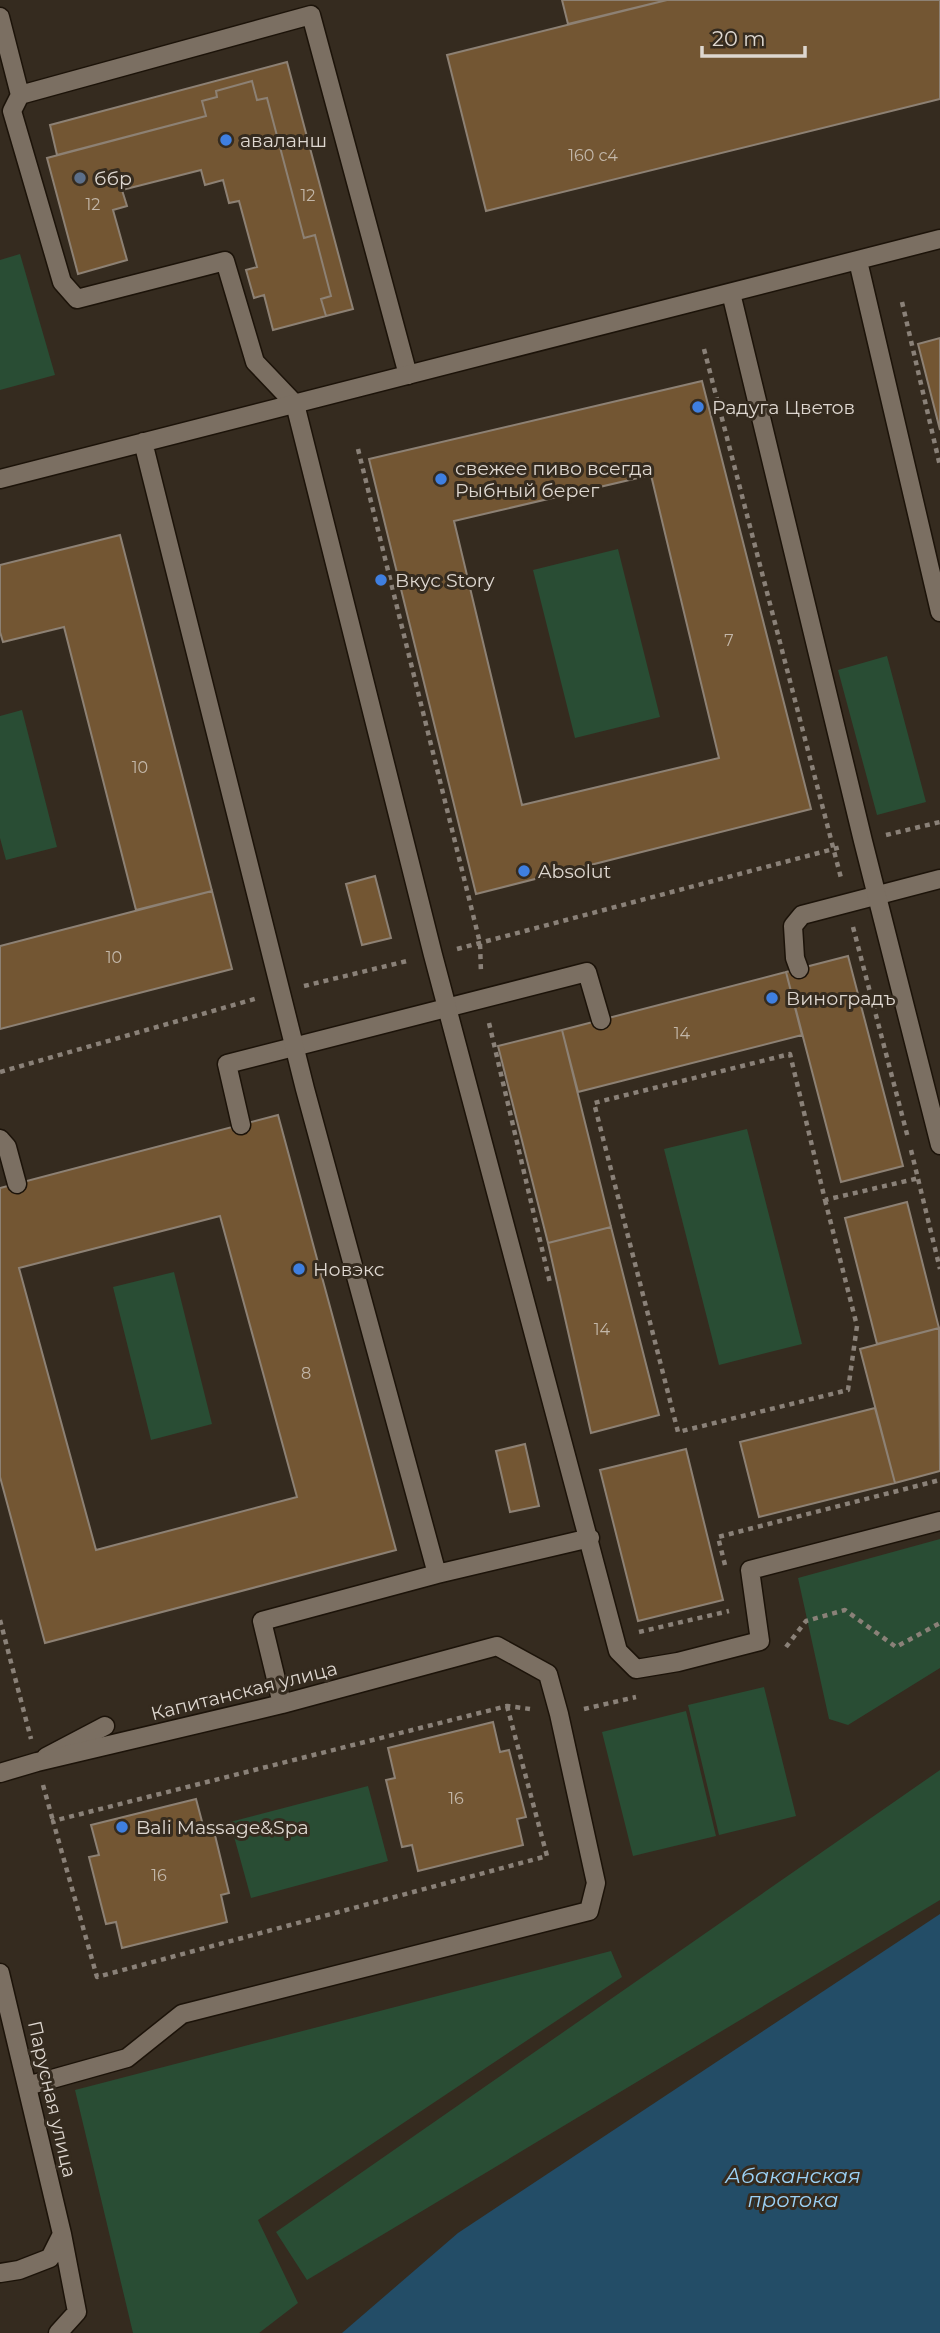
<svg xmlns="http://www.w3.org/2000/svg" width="940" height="2333" font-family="Montserrat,sans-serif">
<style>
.green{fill:#294d34}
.water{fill:#234d67}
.building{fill:#735633;stroke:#8d8174;stroke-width:2;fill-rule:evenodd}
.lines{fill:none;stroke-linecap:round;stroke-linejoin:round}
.service-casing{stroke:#1c1309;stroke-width:21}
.minor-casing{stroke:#1c1309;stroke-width:21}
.path{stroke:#8a8178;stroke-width:4.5;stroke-dasharray:5 5;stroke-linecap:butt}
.service{stroke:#7b6f62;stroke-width:18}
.minor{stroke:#7b6f62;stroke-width:18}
.shop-dot{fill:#3f7fe0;stroke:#352b1f;stroke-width:2.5}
.service-dot{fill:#5c6f8a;stroke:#352b1f;stroke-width:2.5}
.labels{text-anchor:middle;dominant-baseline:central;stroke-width:6;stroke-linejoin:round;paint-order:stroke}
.number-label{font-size:16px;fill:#c3b7a9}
.poi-label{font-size:19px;fill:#ded7d0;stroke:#352b1f;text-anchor:start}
.street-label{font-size:19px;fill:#ded7d0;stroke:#352b1f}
.water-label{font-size:21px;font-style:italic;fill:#9bd1f5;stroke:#352b1f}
</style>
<rect width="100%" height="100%" fill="#352b1f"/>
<path class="green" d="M20,254L55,375L0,390V260Z
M618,549L660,717L575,738L533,570Z
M887,656L926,802L877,815L838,670Z
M22,710L57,847L6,860L0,838V716Z
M747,1129L802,1344L719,1365L664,1149Z
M174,1272L212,1424L151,1440L113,1287Z
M940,1539V1668L848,1725L829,1719L798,1578Z
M764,1687L796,1816L719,1835L688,1705Z
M686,1711L716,1836L633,1856L602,1732Z
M940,1770V1900L307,2280L276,2232Z
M368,1786L388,1861L251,1898L230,1822Z
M611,1951L622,1977L258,2220L298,2303L259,2333H133L75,2090Z"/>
<path class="water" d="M940,1914V2333H342L458,2233Z"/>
<path class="building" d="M562,0H667L568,24Z
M667,0H940V99L486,211L447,55Z
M287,62L353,309L326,316L321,299L331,296L315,235L304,238L267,98L257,100L252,81L216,91L217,97L202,101L206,116L57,155L50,125Z
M252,81L257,100L267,98L304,238L315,235L331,296L321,299L326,316L273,330L264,295L254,298L246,270L257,267L239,201L229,203L223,180L205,185L201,170L122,190L127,206L113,210L127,260L78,274L47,158L206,116L202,101L217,97L216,91Z
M940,338V430L918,344Z
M702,381L811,809L476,894L369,459ZM651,475L719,758L522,805L454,521Z
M120,535L212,891L136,910L64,627L3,642L0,632V565Z
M375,876L391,938L362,945L346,884Z
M212,891L232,969L0,1029V946Z
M848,956L903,1166L841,1182L786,972Z
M786,972L802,1035L578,1092L562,1030Z
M562,1030L611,1227L548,1243L498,1046Z
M278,1115L396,1550L45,1643L0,1477V1188ZM220,1216L297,1497L96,1550L19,1268Z
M907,1202L939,1328L877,1344L845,1218Z
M611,1227L659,1415L591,1433L548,1243Z
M939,1328L940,1471L895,1483L860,1349Z
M875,1408L895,1483L759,1517L740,1442Z
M525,1444L539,1506L510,1512L496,1451Z
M686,1449L723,1600L638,1621L600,1470Z
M493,1722L500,1752L509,1750L526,1817L517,1819L523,1845L418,1871L412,1845L402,1847L386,1780L395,1778L388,1748Z
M196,1799L204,1829L213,1827L229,1893L221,1895L227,1922L122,1948L116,1922L106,1924L89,1857L99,1855L91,1825Z"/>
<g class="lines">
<g class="service-casing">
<path id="service" d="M0,17L20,95L12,111L62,282L77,299L225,261L255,362L295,404
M20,95L311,15L408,375
M799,969L795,958L793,926L802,915L940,879
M241,1125L227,1064L587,972L601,1020
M0,1139L7,1147L17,1184
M46,1757L105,1726"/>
</g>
<g class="minor-casing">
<path id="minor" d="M858,261L940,612
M731,293L863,841L940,1145
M295,404L433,955L618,1651L636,1669L678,1662L760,1641L750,1570L940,1521
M143,442L305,1089L437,1574
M0,479L940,239
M282,1704L262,1621L437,1574L590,1538
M0,1773L37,1762L282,1704L497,1646L548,1674L559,1714L596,1883L589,1911L182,2014L127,2058L27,2086
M0,1973L62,2234L77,2312L58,2333
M0,2273L19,2270L50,2258L62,2234"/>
</g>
<path class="path" d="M902,302L940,466
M704,349L841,878
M358,449L480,943L481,973
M886,835L940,822
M853,927L908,1138
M457,949L841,847
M304,986L407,961
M489,1023L550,1283
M0,1072L258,998
M911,1150L940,1269
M825,1200L857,1326L848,1390L678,1432L594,1103L790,1054L825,1200L919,1178
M725,1565L718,1537L940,1480
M0,1620L31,1739
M639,1632L729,1611
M786,1647L806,1621L845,1610L896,1647L940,1623
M507,1706L547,1856L97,1977L53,1821L507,1706L530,1709
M584,1709L636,1697
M43,1785L53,1821"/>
<use href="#service" class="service"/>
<use href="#minor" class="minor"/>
</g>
<g class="shop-dot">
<circle cx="226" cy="140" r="7"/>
<circle cx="698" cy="407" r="7"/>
<circle cx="441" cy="479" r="7"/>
<circle cx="381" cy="580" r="7"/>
<circle cx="524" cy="871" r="7"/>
<circle cx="772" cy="998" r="7"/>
<circle cx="299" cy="1269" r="7"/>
<circle cx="122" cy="1827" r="7"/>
</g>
<circle class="service-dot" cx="80" cy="178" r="7"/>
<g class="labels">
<g class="number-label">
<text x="593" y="155">160 с4</text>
<text x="308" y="195">12</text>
<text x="93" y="204">12</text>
<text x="729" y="640">7</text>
<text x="140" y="767">10</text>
<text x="114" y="957">10</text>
<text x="682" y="1033">14</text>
<text x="602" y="1329">14</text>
<text x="306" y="1373">8</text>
<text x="456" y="1798">16</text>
<text x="159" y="1875">16</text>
</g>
<g class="poi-label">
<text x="240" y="140">аваланш</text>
<text x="94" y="178">ббр</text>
<text x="712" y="407">Радуга Цветов</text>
<text x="455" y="468">свежее пиво всегда<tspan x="455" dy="22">Рыбный берег</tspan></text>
<text x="395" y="580">Вкус Story</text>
<text x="538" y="871">Absolut</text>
<text x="786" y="998">Виноградъ</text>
<text x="313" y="1269">Новэкс</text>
<text x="136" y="1827">Bali Massage&amp;Spa</text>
</g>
<g class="street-label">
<text transform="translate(244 1691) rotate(-14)">Капитанская улица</text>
<text transform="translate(52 2099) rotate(77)">Парусная улица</text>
</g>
<g class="water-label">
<text x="793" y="2175">Абаканская<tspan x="793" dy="24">протока</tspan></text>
</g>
</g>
<path d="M702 46v10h103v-10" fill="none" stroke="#ded7d0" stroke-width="3.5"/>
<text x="712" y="46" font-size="21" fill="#ded7d0" stroke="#352b1f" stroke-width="5" paint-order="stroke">20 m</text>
</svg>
